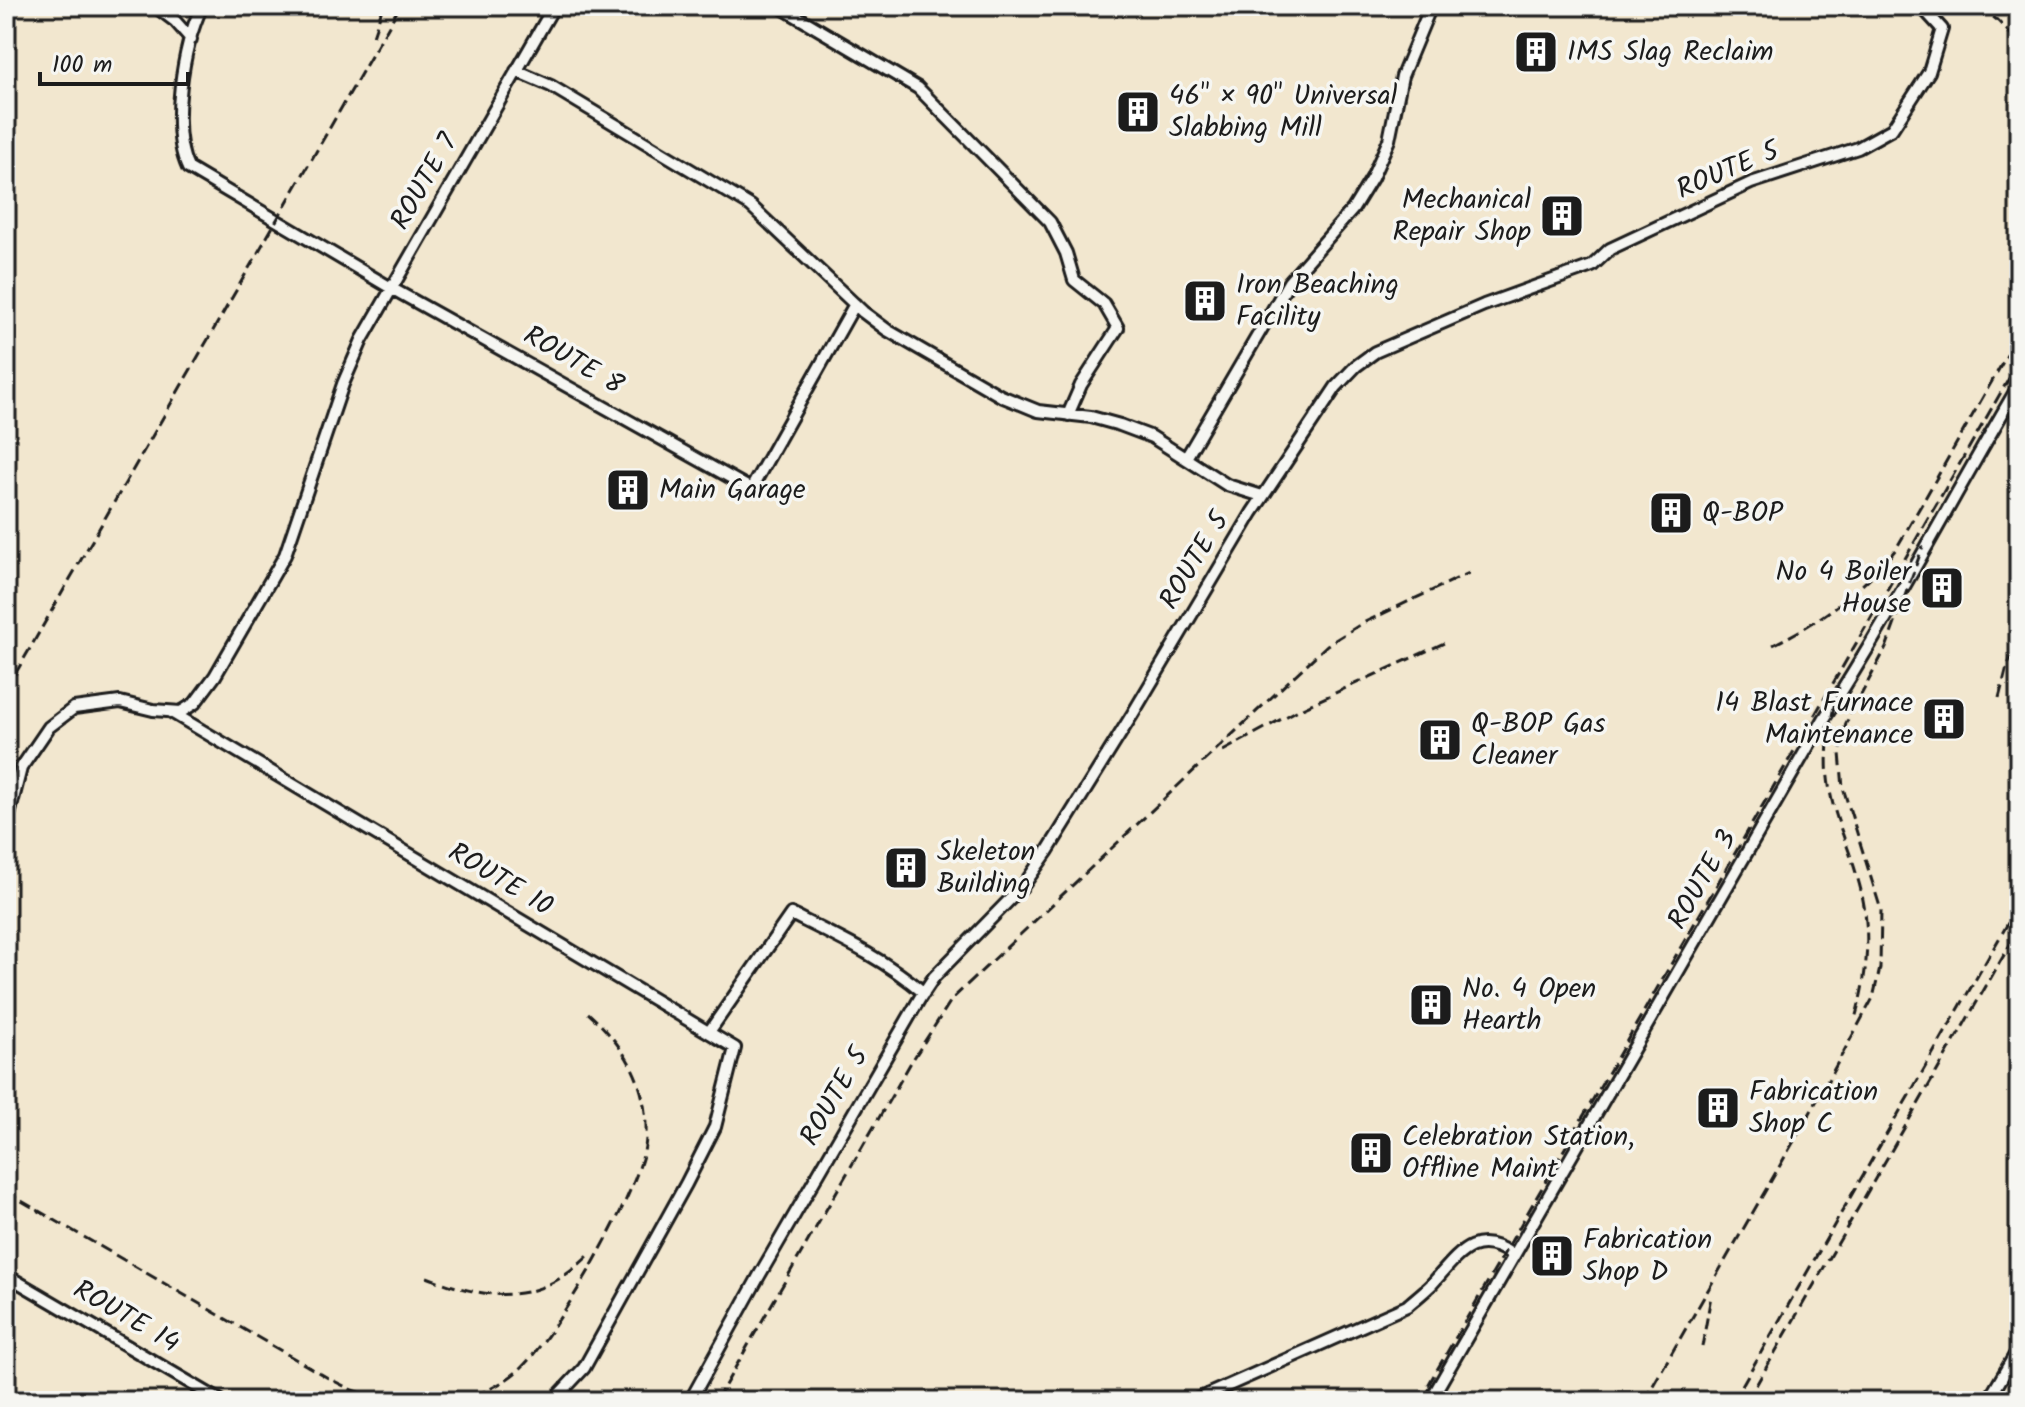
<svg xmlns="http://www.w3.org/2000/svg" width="2025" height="1407" font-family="Kalam,sans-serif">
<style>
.built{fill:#f2e7cf}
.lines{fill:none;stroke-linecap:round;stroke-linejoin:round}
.street-casing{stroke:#1c1c1c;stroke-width:16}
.street{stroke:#f6f6f2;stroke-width:10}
.rail{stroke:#1c1c1c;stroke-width:3;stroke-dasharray:12 6;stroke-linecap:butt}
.labels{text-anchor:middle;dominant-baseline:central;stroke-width:7;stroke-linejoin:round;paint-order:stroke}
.poi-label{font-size:28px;fill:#1c1c1c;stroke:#f6f6f2;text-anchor:start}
.street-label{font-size:28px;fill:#1c1c1c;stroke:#f6f6f2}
</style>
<rect width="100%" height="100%" fill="#f4efe2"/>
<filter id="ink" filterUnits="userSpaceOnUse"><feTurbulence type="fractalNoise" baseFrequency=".0125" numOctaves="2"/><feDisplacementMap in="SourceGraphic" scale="16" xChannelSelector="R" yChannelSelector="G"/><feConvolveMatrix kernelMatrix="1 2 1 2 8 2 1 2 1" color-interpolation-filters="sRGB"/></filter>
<g filter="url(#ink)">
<path class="built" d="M6,6H2019V1383L2009,1401H6Z"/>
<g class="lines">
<g class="street-casing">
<path id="street" d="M155,6L175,21L191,39
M202,6C183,46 169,128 188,168L391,288L751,489L855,304
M779,6L918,88L1050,222L1066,253L1074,280L1104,304L1118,328L1081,385L1068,415
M516,71L551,86L751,206L863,312L887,330L1001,396L1038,411L1091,417L1120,425L1152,437L1227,485L1262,496
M1186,458L1289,282L1353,209L1372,178L1389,140L1402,76L1431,6
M171,712L735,1048L715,1127L686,1184L584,1368L553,1401
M6,827L21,768L49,727L74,708L120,702L153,710L181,712L195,703L215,676L285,555L343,384L362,340L554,6
M709,1032L791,914C837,937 885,959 924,993
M6,1275L221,1401
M690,1401L759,1276L920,998L934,977L1023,886L1047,852L1132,715L1252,513L1336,387L1356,366L1375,352L1484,305L1592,266L1610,249L1751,183L1858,148L1892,129L1929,72L1942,29L1921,6
M1193,1401L1407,1306C1415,1299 1424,1292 1431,1285C1457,1257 1473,1227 1513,1255
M1430,1401L1824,719C1894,611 1953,496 2019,385
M1988,1401L2019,1348"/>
</g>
<use href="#street" class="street"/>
<path class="rail" d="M1979,6L1997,20L2019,43
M2003,6L2019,18
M373,36L383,6
M1773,645C1821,621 1862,591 1896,549L2019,334
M1839,687C1830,719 1823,757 1830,791C1835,819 1848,845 1856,873C1872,921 1869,970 1855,1019
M6,690L400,6
M2016,695L2019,685
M1999,698L2007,667L2019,640
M1223,751L1300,709L1444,643
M6,1192L328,1378L352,1390L386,1401
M427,1277C489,1301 539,1306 590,1254
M1702,1347L1711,1296
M457,1401C480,1395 504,1384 522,1367C556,1335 645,1183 646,1138C648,1082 625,1046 585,1010
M716,1401L910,1064L952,999L1327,645L1363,623L1469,573
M1419,1401L2019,361
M1644,1401L1809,1115L1873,998L1880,968L1881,910L1843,788L1840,753L1846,723L1886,648L1923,546
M1733,1401L2019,904
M1747,1401L2019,929"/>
</g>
</g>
<defs>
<g id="building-square" transform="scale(2.3)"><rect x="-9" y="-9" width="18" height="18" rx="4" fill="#1c1c1c" stroke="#f6f6f2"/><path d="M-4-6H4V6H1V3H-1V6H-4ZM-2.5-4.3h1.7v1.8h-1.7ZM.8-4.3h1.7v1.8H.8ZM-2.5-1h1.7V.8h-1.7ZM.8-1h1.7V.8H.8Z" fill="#fff"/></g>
</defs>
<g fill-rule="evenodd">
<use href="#building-square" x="1536" y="52"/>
<use href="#building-square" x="1138" y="112"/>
<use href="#building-square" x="1562" y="216"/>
<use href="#building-square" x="1205" y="301"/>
<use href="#building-square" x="628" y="490"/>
<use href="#building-square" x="1671" y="513"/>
<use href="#building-square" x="1942" y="588"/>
<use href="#building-square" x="1944" y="719"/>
<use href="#building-square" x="1440" y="740"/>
<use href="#building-square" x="906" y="868"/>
<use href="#building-square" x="1431" y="1005"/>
<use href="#building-square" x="1718" y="1108"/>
<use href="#building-square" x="1371" y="1153"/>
<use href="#building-square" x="1552" y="1256"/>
</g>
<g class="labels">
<g class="poi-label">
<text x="1567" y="52">IMS Slag Reclaim</text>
<text x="1169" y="96">46" × 90" Universal<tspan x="1169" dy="32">Slabbing Mill</tspan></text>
<text x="1531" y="200" text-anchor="end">Mechanical<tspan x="1531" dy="32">Repair Shop</tspan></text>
<text x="1236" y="285">Iron Beaching<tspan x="1236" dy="32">Facility</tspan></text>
<text x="659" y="490">Main Garage</text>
<text x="1702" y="513">Q-BOP</text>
<text x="1911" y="572" text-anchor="end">No 4 Boiler<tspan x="1911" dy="32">House</tspan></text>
<text x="1913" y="703" text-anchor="end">14 Blast Furnace<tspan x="1913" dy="32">Maintenance</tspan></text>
<text x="1471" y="724">Q-BOP Gas<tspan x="1471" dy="32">Cleaner</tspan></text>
<text x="937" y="852">Skeleton<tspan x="937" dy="32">Building</tspan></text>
<text x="1462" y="989">No. 4 Open<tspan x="1462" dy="32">Hearth</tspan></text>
<text x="1749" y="1092">Fabrication<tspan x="1749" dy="32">Shop C</tspan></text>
<text x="1402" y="1137">Celebration Station,<tspan x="1402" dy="32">Offline Maint</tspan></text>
<text x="1583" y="1240">Fabrication<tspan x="1583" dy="32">Shop D</tspan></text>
</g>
<g class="street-label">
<text transform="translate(1728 171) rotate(-23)">ROUTE 5</text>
<text transform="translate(425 182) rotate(-60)">ROUTE 7</text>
<text transform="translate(573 361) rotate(30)">ROUTE 8</text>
<text transform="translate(1195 561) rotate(-59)">ROUTE 5</text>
<text transform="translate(500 880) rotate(31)">ROUTE 10</text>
<text transform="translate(1703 880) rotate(-60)">ROUTE 3</text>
<text transform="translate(835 1097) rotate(-60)">ROUTE 5</text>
<text transform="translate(126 1317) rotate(30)">ROUTE 14</text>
</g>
</g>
<rect width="2025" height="1407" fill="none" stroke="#f6f6f2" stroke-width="32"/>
<rect x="16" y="16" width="1993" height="1375" fill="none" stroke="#1c1c1c" stroke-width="3" filter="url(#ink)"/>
<path d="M40 72v12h148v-12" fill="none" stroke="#1c1c1c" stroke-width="4"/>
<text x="52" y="72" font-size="24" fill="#1c1c1c" stroke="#f6f6f2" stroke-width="6" paint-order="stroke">100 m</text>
</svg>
